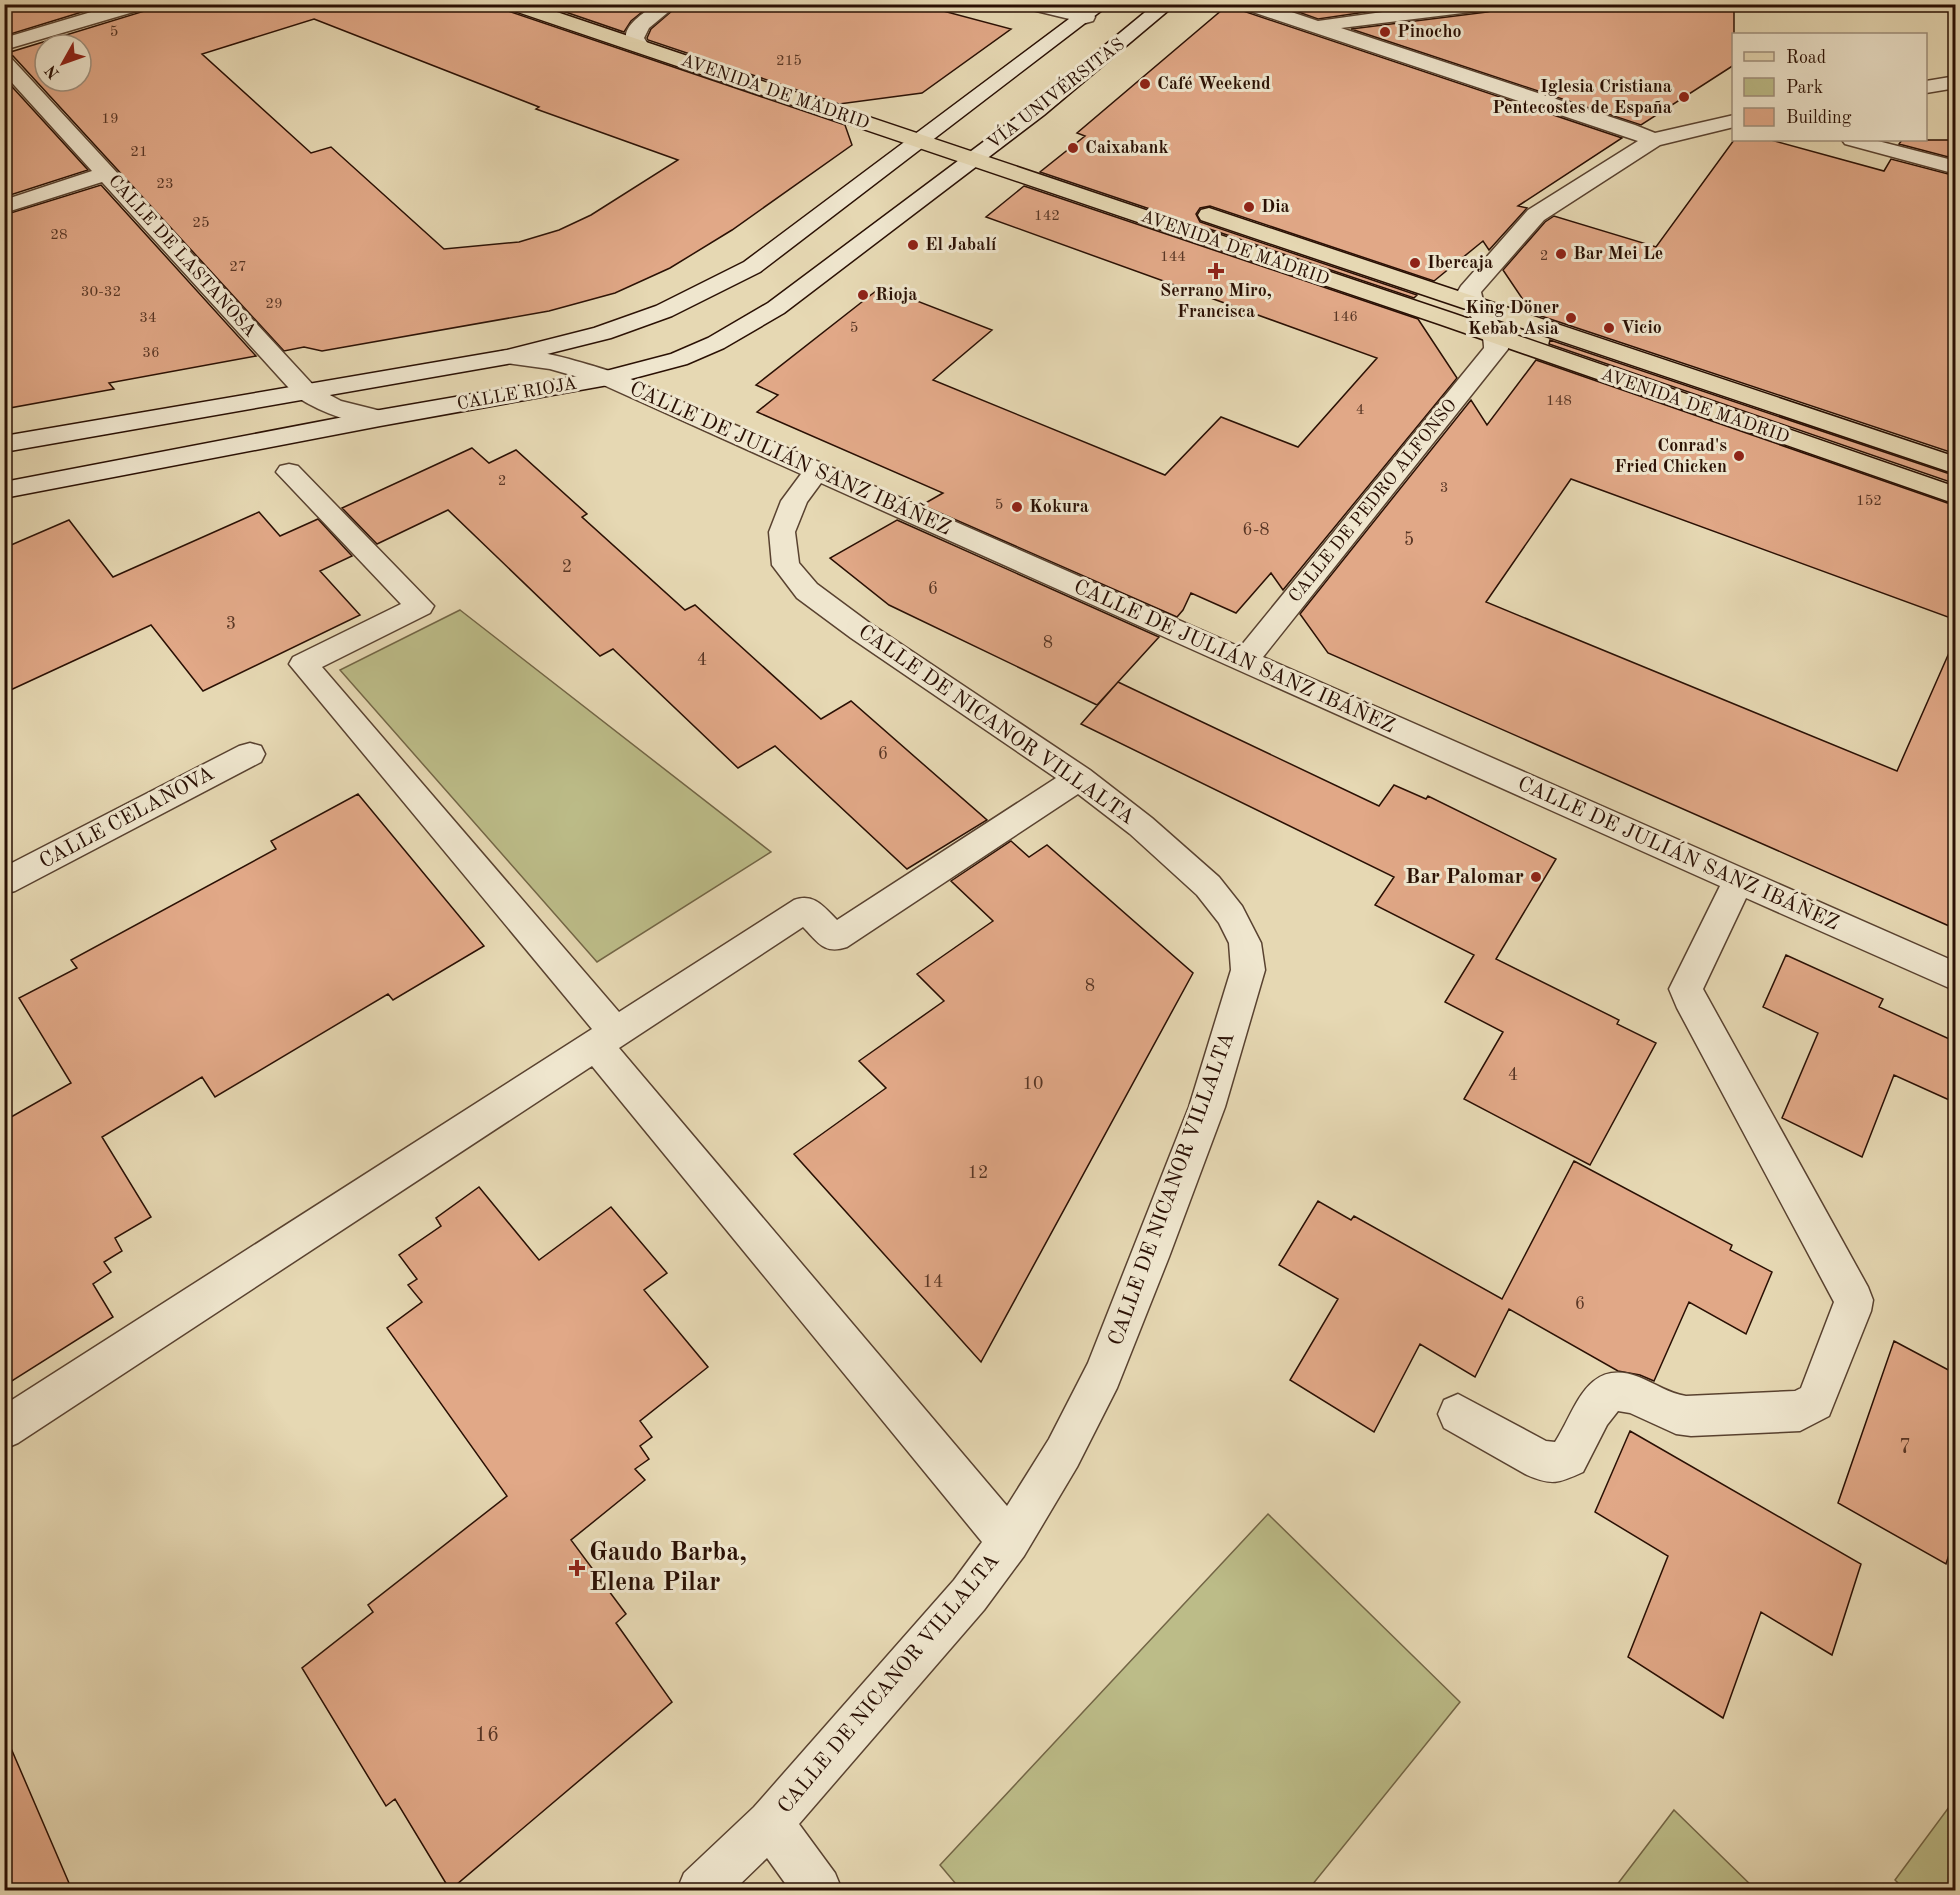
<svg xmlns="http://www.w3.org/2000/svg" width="1960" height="1895" font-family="'Old Standard TT',serif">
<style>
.green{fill:#bcbc88;stroke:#736646;stroke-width:1.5}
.building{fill:#e1a887;stroke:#2a1004;stroke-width:1.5;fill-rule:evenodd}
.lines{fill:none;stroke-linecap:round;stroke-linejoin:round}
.street-casing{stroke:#594230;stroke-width:3}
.secondary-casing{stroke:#2a1004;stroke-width:3}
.primary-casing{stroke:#2a1004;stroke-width:3}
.street{fill:#efe6ce;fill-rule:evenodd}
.secondary{fill:#efe6ce;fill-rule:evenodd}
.primary{fill:#e6d8b3;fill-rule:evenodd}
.poi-dot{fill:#8f2418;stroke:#efe6ce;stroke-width:2}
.labels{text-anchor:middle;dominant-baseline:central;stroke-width:6;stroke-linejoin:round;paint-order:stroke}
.far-number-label{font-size:15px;fill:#583625}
.far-poi-label{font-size:18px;font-weight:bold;fill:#2a1004;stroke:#efe6ce;text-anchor:start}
.far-street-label{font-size:18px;fill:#2a1004;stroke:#efe6ce}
.number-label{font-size:18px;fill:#583625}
.street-label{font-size:21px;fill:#2a1004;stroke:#efe6ce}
.poi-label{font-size:21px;font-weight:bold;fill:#2a1004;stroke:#efe6ce;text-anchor:end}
.near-number-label{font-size:21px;fill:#583625}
.near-poi-label{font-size:26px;font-weight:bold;fill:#2a1004;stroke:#efe6ce;text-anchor:start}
</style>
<rect width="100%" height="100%" fill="#e6d8b3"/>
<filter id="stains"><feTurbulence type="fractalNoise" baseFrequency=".00333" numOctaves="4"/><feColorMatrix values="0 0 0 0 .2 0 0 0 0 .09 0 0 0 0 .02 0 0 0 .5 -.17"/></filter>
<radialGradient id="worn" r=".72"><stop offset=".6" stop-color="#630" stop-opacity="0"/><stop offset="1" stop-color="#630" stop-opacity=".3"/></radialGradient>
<path class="green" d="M460,610L771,852L597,962L340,670Z
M1268,1514L1460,1702L1308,1890H961L940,1865Z
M1955,1799V1890H1905L1895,1880Z
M1674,1810L1756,1890H1613Z"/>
<path class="building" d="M4,4H108L4,36Z
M151,4H502L505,10L845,125L852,145L732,230L670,268L615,293L549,311L322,351L304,347L284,351L13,56L4,54L148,10ZM314,19L539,107L536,109L678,160L591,215L559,230L519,242L444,249L331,147L311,153L202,54ZM45,45H81V81H45Z
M542,4H652L631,21L624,32Z
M680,4H917L1011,29L922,93L839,104L648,40L647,38L651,29Z
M1229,4H1237L1240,10L1622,138L1518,206L1527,208L1489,250L1483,241L1434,281L1210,206L1200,208L1196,214L1200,222L1417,295L1414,298L1040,172L1085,136L1077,133Z
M1276,4H1420L1318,19Z
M1498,4H1734V65L1641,125L1351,29L1487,12L1495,10Z
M4,78L88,170L4,197Z
M1734,140H1771L1884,171L1891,159L1956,176V454L1532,313L1503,270L1545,222L1554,216L1656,247Z
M1902,140H1956V159L1899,144Z
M101,185L256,356L109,383L114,389L4,409V215Z
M1024,186L1418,319L1457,378L1283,590L1271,573L1236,613L1191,593L1183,610L1177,617L922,505L943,493L757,412L778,395L756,385L881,287L992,330L933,380L1165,475L1221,417L1298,447L1377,358L986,217Z
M1550,340L1956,476V484L1549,344Z
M1536,360L1956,506V620L1571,479L1486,602L1897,771L1956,637V929L1328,653L1300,614L1471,400L1487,425Z
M472,448L489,463L516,450L587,514L582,517L685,610L695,605L821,719L851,701L987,820L907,869L775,746L738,768L613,649L600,656L448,510L377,544L342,508Z
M259,512L280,536L318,519L352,556L320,571L360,615L203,691L151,625L4,693V548L69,520L113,577Z
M897,520L1159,637L1097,705L889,605L830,558Z
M1118,682L1379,806L1394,785L1426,799L1428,796L1556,859L1496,959L1619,1020L1617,1024L1656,1043L1590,1165L1464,1099L1503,1032L1445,1002L1474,955L1375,905L1394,877L1081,724Z
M358,794L484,946L393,1000L388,994L215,1097L202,1077L102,1137L151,1217L115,1238L122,1251L104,1262L111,1272L93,1284L113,1317L4,1386V1121L71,1083L19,998L77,968L71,960L276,849L271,841Z
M1011,841L1029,857L1047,845L1193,973L981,1362L794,1154L886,1088L859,1061L944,1001L917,974L993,921L951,881Z
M1786,955L1883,999L1879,1007L1956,1042V1103L1894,1075L1862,1157L1782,1118L1818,1033L1763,1007Z
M1574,1161L1732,1245L1730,1250L1772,1272L1746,1334L1689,1302L1654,1381L1640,1375L1618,1371L1509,1309L1475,1377L1420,1344L1374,1432L1290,1380L1338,1299L1279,1265L1318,1201L1351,1220L1354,1216L1502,1299Z
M479,1187L539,1260L611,1207L667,1273L644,1290L708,1367L640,1421L652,1437L640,1446L649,1459L635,1469L645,1480L571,1540L626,1614L616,1623L672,1702L450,1890L395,1799L386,1806L302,1668L373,1612L368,1605L507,1496L387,1328L422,1302L408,1285L417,1279L399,1255L441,1226L436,1218Z
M1894,1341L1956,1374V1533L1946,1564L1838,1503Z
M1630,1431L1861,1564L1832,1655L1761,1612L1723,1718L1628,1657L1668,1556L1595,1512Z
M4,1732L72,1890H4Z"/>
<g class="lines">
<g class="street-casing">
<path id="street" d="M118,4H149L147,8L4,50V38Z
M656,4H678L649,28L644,38L650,47L647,51H633C631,47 626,42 626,38C624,24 647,11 656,4Z
M1022,4H1057L1093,13L1095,17L1093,21L1086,23L1024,8Z
M1239,4H1268L1318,21L1440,4H1496L1494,8L1487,10L1341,28L1635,125L1655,133L1734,115V127L1660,145L1544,220L1481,292C1485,316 1509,321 1508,349L1263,657L1956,962V991L1746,898L1703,989L1868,1287L1873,1300L1871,1311L1829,1416L1800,1431L1691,1436L1676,1434L1630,1413L1618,1411L1607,1425L1583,1472C1559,1483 1552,1486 1527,1475L1444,1428L1438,1414L1444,1400L1458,1394L1546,1441L1555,1442C1576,1410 1586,1357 1639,1377C1654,1383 1670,1394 1686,1396L1795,1391L1801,1388L1834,1302L1677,1008L1669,989L1720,886L821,483L807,502L795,532L799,563L817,584L871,624L1090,770L1152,818L1219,877L1242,906L1261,943L1265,970L1225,1107L1169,1257L1117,1388L1077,1467L1024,1556L984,1610L799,1824L835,1873L842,1890H790L767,1858L734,1890H677L684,1873L754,1807L954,1580L982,1542L592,1066L18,1443L4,1449V1405L592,1029L289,664L293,657L401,604L276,472L280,466L289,464L298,466L434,606L430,613L322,667L619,1012L794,900C814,893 823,906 837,920L1056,778L851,638L797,598L772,565L769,532L781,501L801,474L599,383L550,369L499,362L495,357L499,352C531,344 585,364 617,373L1240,647L1484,348C1485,324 1462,314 1458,291L1461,286L1528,210L1638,141L1241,8ZM1078,794L1130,834L1197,895L1219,923L1229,943L1231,970L1189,1107L1088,1363L1049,1439L1007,1506L619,1048L803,927C818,942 824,955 847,947Z
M4,56L11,58L315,387L341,401L389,413L392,418L389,423C364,430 318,411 297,397L102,182L4,213V200L92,171L4,74Z
M1956,76V88L1926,93V81Z
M1842,140H1874L1956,161V174L1845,144Z
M250,743L261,746L265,754L261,762L15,891L4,894V867L239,746Z"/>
</g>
<g class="secondary-casing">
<path id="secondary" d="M1089,4H1110L760,272L672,316L611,338L507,364L4,452V436L507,350L594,328L656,306L744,262Z
M1155,4H1176L1044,115L784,313L724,348L687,364L608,385L380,426L4,498V482L380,410L606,371L671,354L708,338L768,303L1030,107Z"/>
</g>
<g class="primary-casing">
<path id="primary" d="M504,4H533L1455,314L1956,487V504L1439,324L506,8Z
M1209,208L1956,457V474L1201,220L1198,215L1201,210Z"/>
</g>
<use href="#street" class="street"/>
<use href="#secondary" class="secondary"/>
<use href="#primary" class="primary"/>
</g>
<g class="poi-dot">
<circle cx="1385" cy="32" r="6"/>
<circle cx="1145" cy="84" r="6"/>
<circle cx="1684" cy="97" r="6"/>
<circle cx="1073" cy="148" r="6"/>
<circle cx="1249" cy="207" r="6"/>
<circle cx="913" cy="245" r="6"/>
<circle cx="1561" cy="254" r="6"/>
<circle cx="1415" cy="263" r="6"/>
<path d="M1213 262h6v6h6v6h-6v6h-6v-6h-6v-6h6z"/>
<circle cx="863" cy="295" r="6"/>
<circle cx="1571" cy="318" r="6"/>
<circle cx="1609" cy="328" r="6"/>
<circle cx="1739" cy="456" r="6"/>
<circle cx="1017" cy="507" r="6"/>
<circle cx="1536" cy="877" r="6"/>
<path d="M574 1559h6v6h6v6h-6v6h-6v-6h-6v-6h6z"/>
</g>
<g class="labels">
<g class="far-number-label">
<text x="114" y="32">5</text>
<text x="789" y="61">215</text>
<text x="110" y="119">19</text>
<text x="139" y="152">21</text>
<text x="165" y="184">23</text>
<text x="1047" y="216">142</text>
<text x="201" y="223">25</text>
<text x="59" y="235">28</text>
<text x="1544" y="256">2</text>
<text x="1173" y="257">144</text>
<text x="238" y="267">27</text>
<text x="101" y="292">30-32</text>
<text x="274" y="304">29</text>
<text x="1345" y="317">146</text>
<text x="148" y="318">34</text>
<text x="854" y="328">5</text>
<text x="151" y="353">36</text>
<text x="1559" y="401">148</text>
<text x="1360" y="410">4</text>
<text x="502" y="481">2</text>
<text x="1444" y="488">3</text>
<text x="1869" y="501">152</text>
<text x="999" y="505">5</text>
</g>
<g class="far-poi-label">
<text x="1397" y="32">Pinocho</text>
<text x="1157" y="84">Café Weekend</text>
<text x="1672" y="87" text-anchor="end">Iglesia Cristiana<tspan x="1672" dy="21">Pentecostes de España</tspan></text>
<text x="1085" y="148">Caixabank</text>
<text x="1261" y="207">Dia</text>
<text x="925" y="245">El Jabalí</text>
<text x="1573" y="254">Bar Mei Le</text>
<text x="1427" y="263">Ibercaja</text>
<text x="1216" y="291" text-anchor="middle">Serrano Miro,<tspan x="1216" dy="21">Francisca</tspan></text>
<text x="875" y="295">Rioja</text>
<text x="1559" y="308" text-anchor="end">King Döner<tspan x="1559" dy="21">Kebab Asia</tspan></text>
<text x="1621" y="328">Vicio</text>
<text x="1727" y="446" text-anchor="end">Conrad's<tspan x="1727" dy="21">Fried Chicken</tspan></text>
<text x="1029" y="507">Kokura</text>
</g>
<g class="far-street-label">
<text transform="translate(775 92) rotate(19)">AVENIDA DE MADRID</text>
<text transform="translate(1056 94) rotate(-38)">VÍA UNIVÉRSITAS</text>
<text transform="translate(1235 248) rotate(19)">AVENIDA DE MADRID</text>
<text transform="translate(182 256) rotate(48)">CALLE DE LASTANOSA</text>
<text transform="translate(517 394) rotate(-10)">CALLE RIOJA</text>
<text transform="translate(1695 406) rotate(19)">AVENIDA DE MADRID</text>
<text transform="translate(1373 501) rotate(-51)">CALLE DE PEDRO ALFONSO</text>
</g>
<g class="number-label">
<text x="1256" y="530">6-8</text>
<text x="1409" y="540">5</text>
<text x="567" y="567">2</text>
<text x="933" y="589">6</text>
<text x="231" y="624">3</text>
<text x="1048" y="643">8</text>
<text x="702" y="660">4</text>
<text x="883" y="754">6</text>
<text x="1090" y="986">8</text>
<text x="1513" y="1075">4</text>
<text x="1033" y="1084">10</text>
<text x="978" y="1173">12</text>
<text x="933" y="1282">14</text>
<text x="1580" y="1304">6</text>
</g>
<g class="street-label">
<text transform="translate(790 459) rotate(24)">CALLE DE JULIÁN SANZ IBÁÑEZ</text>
<text transform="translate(1234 657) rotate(24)">CALLE DE JULIÁN SANZ IBÁÑEZ</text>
<text transform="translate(996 725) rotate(35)">CALLE DE NICANOR VILLALTA</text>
<text transform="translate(127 818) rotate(-28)">CALLE CELANOVA</text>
<text transform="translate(1678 854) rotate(24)">CALLE DE JULIÁN SANZ IBÁÑEZ</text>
<text transform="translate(1172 1189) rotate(-70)">CALLE DE NICANOR VILLALTA</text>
<text transform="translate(889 1684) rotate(-50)">CALLE DE NICANOR VILLALTA</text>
</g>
<g class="poi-label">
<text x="1524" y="877">Bar Palomar</text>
</g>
<g class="near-number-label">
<text x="1905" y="1447">7</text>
<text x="487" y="1735">16</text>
</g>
<g class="near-poi-label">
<text x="589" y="1553">Gaudo Barba,<tspan x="589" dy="30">Elena Pilar</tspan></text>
</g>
</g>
<rect width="1960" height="1895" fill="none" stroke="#e6d8b3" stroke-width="24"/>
<rect x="6" y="6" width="1948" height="1883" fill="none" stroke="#2a1004" stroke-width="3"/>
<rect x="12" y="12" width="1936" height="1871" fill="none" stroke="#2a1004" stroke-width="1.5"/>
<rect x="1732" y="33" width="195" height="108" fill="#efe6ce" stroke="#a0907d" stroke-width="1.5"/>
<rect x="1744" y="52" width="30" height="9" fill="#e6d8b3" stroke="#a0907d" stroke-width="1.5"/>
<text x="1786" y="63" font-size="18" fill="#2a1004">Road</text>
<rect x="1744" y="78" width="30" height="18" fill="#bcbc88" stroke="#a0907d" stroke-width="1.5"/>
<text x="1786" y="93" font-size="18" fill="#2a1004">Park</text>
<rect x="1744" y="108" width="30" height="18" fill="#e1a887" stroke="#a0907d" stroke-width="1.5"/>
<text x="1786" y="123" font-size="18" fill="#2a1004">Building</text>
<g transform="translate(63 63) rotate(230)"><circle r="28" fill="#efe6ce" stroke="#a0907d" stroke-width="1.5"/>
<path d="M0-4.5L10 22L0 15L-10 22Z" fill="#8f2418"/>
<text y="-9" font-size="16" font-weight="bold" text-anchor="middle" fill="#2a1004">N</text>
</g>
<rect width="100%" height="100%" filter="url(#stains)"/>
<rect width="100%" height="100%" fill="url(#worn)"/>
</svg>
